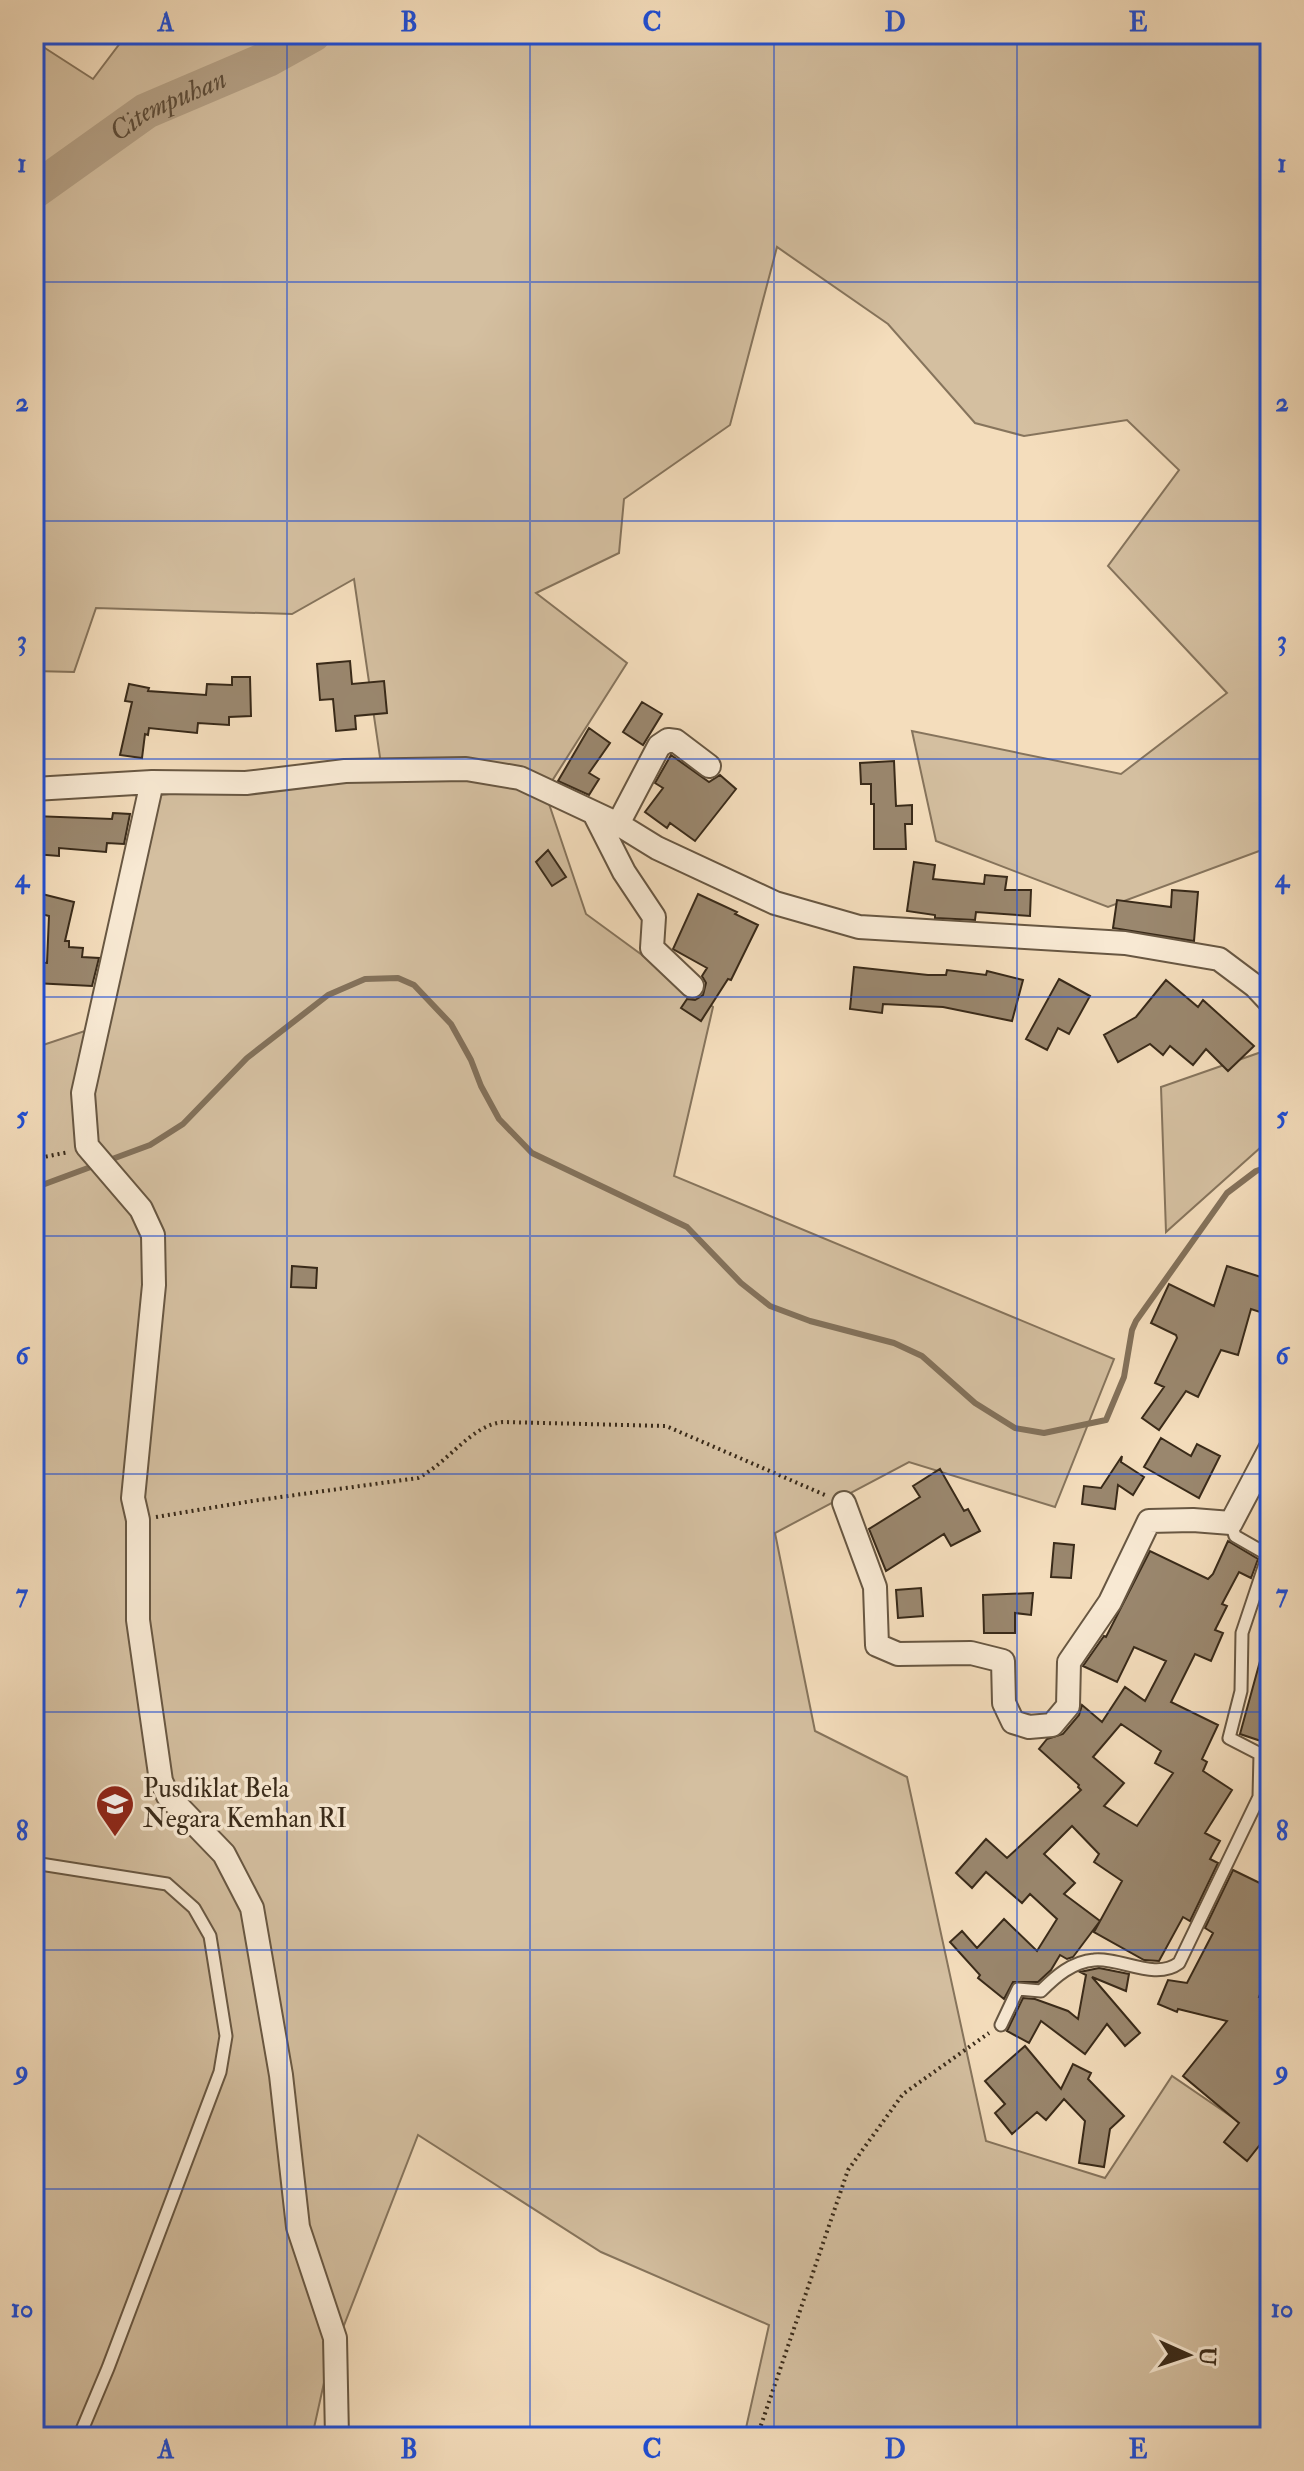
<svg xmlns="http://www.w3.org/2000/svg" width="1304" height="2471" font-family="'IM FELL Double Pica',serif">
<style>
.green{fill:#d4bfa0;stroke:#86745c;stroke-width:2}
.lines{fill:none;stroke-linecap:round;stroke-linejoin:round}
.stream{stroke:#83715a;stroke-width:6}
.river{stroke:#b4a085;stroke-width:36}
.building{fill:#9a876e;stroke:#392a19;stroke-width:2;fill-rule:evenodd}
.service-casing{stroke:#685742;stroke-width:15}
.minor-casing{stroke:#685742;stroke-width:26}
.path{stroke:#392a19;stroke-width:4;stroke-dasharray:2 4;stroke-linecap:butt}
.service{stroke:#f8e9d3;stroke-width:11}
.minor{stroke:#f8e9d3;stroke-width:22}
.grid{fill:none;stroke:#1d4ed8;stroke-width:2;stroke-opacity:0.55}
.labels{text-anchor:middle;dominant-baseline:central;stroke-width:7;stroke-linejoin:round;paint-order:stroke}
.poi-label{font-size:26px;fill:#392a19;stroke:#f8e9d3;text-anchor:start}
.water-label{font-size:28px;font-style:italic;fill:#5e4d39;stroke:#f8e9d3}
.neatline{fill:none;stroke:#1d4ed8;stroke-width:3}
.grid-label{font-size:26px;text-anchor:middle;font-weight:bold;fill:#1d4ed8}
</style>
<rect width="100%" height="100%" fill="#f4ddbc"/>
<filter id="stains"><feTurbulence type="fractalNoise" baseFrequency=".0025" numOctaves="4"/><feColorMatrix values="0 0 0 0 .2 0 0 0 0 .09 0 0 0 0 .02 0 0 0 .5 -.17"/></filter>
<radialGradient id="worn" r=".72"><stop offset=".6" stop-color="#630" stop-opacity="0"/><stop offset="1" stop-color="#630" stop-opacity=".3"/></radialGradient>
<path class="green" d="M127,34H1270V847L1108,907L936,841L912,731L1121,774L1227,693L1108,566L1179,470L1127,420L1024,436L975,423L888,324L777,247L730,425L624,499L619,553L536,593L627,663L545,792L586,914L713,1007L674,1176L1114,1359L1055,1507L909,1462L775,1533L815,1731L907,1777L986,2141L1105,2178L1172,2076L1270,2143V2437H744L769,2325L601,2252L418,2135L327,2369L312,2437H34V1048L85,1031L160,795L382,771L354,579L292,614L96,608L74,672L34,671V41L93,79Z
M1270,1049V1139L1166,1232L1161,1087Z"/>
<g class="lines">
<path class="stream" d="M34,1188L150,1145L183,1124L247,1058L328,995L365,979L398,978L414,985L451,1024L471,1060L481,1086L499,1119L532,1153L687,1227L741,1283L770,1306L810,1321L894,1343L922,1356L975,1403L1015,1428L1044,1433L1106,1420L1124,1377L1132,1330L1136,1321L1227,1193L1256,1171L1270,1166"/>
<path class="river" id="s1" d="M34,191L146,111L268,59L313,34"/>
</g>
<path class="building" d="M350,661L352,684L384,681L387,713L355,716L356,729L336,731L333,699L320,700L317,664Z
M232,677H250L251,716L229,717V725L198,723L197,733L149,728L148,735L145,734L142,758L120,755L132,702L125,701L129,684L149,688L148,691L206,695L207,684L232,685Z
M642,702L662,714L643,745L623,732Z
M589,728L610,743L589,773L599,779L589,795L558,781Z
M671,755L709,782L720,775L736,789L695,841L670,823L667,828L645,812L663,788L655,783Z
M894,761L896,806L912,805V824H905L906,849H874V804H871V784H861L860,763Z
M113,813L130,814L124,844L107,843L106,852L59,848V856L34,854V816L112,819Z
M548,850L566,877L552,886L536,862Z
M914,862L935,865L933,879L984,884L985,875L1007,877L1005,890H1031L1030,916L976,912L975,920L935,918V915L907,911Z
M1172,890L1198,892L1194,941L1113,928L1117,900L1171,907Z
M34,892L74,902L65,941H69V947L83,948L82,957L99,958L92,986L34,983V962L47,963L49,916L34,912Z
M698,894L737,912L735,914L758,925L731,980L728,979L701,1021L681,1008L687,999L695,1000L703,995L706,983L702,976L707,968L673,949Z
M854,967L928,975H946L947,970L986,975L987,971L1023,980L1012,1021L943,1007L883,1004L882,1013L850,1009Z
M1059,979L1090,996L1069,1034L1058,1028L1047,1050L1026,1039Z
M1166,980L1198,1007L1203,1000L1254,1046L1228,1071L1206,1049L1193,1065L1170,1046L1163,1055L1150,1044L1118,1062L1104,1035L1136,1017Z
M292,1266L317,1268L316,1288L291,1287Z
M1227,1266L1270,1280L1260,1312L1251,1309L1238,1355L1221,1350L1198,1397L1186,1391L1159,1430L1142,1418L1164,1387L1155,1383L1177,1338L1176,1335L1151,1323L1169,1284L1214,1306Z
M1161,1438L1191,1456L1197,1444L1220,1456L1199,1498L1144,1467Z
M1122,1456L1121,1462L1144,1477L1133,1495L1118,1485L1115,1509L1082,1504L1084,1486L1101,1488Z
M940,1469L964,1511L968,1509L980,1531L951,1546L944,1534L886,1571L869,1529L920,1497L913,1486Z
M1228,1541L1258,1559L1254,1570L1251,1578L1239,1572L1222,1604L1227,1606L1215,1630L1223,1633L1211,1661L1195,1654L1171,1702L1218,1725L1202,1759L1207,1762L1203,1771L1232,1790L1205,1833L1220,1841L1210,1859L1218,1863L1190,1921L1183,1917L1159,1961L1144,1960L1094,1932L1122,1881L1094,1862L1099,1854L1072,1826L1044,1854L1075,1883L1064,1894L1100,1921L1073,1957L1067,1959L1060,1955L1051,1970L1038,1982H1013L1004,1999L978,1978L980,1975L950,1942L962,1931L977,1948L1004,1919L1037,1951L1057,1919L1030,1894L1022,1903L986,1872L972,1888L956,1873L986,1839L1007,1858L1081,1790L1078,1787L1079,1785L1039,1749L1047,1739L1063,1734L1079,1715L1082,1705L1102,1722L1125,1687L1145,1701L1166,1661L1134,1647L1117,1682L1083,1666L1104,1636L1106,1637L1150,1551L1208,1579L1213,1574ZM1121,1724L1161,1751L1155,1763L1173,1773L1137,1826L1104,1806L1124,1783L1093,1757Z
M1054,1543L1074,1545L1071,1578L1051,1577Z
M921,1588L923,1616L898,1618L896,1590Z
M1033,1593L1031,1615L1015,1613V1633H984L983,1595Z
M1265,1643L1270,1644V1744L1240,1734Z
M1233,1870L1270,1888V1914L1265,1924L1270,1927V1970L1259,1997L1270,2003V2132L1247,2161L1224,2142L1239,2123L1183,2076L1227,2021L1178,2009L1177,2012L1158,2004L1168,1980L1187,1983L1213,1933L1205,1928Z
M1099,1968L1129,1974L1126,1991L1092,1977L1140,2033L1125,2046L1107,2024L1085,2054L1041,2021L1029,2043L1007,2031L1023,1998L1035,1999L1068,2011L1078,2019L1086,1975L1080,1972Z
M1025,2046L1061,2089L1073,2064L1091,2073L1088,2079L1124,2116L1110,2129L1104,2167L1079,2163L1085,2121L1064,2099L1046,2120L1037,2112L1012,2134L995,2113L1005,2104L985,2081Z"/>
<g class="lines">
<g class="service-casing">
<path id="service" d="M1231,1523L1235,1536L1270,1556
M34,1863L167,1884L194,1908L210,1936L226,2036L220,2072L108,2368L79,2437
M1001,2025L1018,1989L1041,1991C1056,1976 1072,1962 1094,1960C1120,1957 1155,1981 1179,1963L1259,1797L1260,1754L1229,1738L1241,1691L1242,1633L1268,1555"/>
</g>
<g class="minor-casing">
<path id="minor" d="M152,782L83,1093L87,1146L141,1209L153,1235L154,1285L133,1498L138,1520V1620L161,1781L168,1796L224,1854L252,1908L281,2075L298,2227L335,2338L337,2437
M34,789L152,782L246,783L345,771L466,769L520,778L618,824L657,848L775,903L859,927L1125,943L1219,959L1255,986L1270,1002
M594,813L624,872L654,917L652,948L692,986
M618,824L659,746L668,740L676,741L709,766
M844,1503L875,1587L877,1645L898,1654L971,1653L1003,1661L1004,1703L1013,1722L1029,1727L1052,1725L1068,1706L1069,1662L1110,1602L1149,1521L1193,1520L1231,1523L1270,1449"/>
</g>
<path class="path" d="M34,1159L69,1152
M156,1517L252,1501L418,1478C448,1463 471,1425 503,1422L666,1426L825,1495
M757,2437L848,2170L903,2094L989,2033"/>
<use href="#service" class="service"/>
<use href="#minor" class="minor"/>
</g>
<path class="grid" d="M287,34V2437M530,34V2437M774,34V2437M1017,34V2437M34,282H1270M34,521H1270M34,759H1270M34,997H1270M34,1236H1270M34,1474H1270M34,1712H1270M34,1950H1270M34,2189H1270"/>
<defs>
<g id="school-pin" transform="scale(2)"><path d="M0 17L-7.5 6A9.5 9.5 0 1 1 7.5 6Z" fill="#8f2418" stroke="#f8e9d3"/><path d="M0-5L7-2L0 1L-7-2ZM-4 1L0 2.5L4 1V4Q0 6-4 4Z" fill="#fff"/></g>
</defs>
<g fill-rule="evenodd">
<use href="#school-pin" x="115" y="1804"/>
</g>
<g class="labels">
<g class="poi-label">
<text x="143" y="1789">Pusdiklat Bela<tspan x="143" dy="30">Negara Kemhan RI</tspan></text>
</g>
<g class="water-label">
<text stroke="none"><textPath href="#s1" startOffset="160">Citempuhan</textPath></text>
</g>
</g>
<rect width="1304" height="2471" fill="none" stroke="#f4ddbc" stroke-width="88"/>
<g transform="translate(1188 2355) rotate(93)" stroke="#f8e9d3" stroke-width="6" paint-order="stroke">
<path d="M0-6L14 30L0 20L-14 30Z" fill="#392a19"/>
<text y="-12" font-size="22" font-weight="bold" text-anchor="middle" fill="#392a19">U</text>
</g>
<rect x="44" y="44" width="1216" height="2383" class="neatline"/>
<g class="grid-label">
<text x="166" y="31">A</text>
<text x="409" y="31">B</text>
<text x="652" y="31">C</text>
<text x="895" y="31">D</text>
<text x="1138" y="31">E</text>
<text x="22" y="172">1</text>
<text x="1282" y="172">1</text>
<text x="22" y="411">2</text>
<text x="1282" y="411">2</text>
<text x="22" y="649">3</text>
<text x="1282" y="649">3</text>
<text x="22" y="887">4</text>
<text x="1282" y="887">4</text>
<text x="22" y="1125">5</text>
<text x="1282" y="1125">5</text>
<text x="22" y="1364">6</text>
<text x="1282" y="1364">6</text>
<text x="22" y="1602">7</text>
<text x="1282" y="1602">7</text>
<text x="22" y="1840">8</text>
<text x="1282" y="1840">8</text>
<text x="22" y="2079">9</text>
<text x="1282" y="2079">9</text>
<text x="22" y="2317">10</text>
<text x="1282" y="2317">10</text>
<text x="166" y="2458">A</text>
<text x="409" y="2458">B</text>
<text x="652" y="2458">C</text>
<text x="895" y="2458">D</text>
<text x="1138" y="2458">E</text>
</g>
<rect width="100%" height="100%" filter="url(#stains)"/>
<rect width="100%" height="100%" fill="url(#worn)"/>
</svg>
